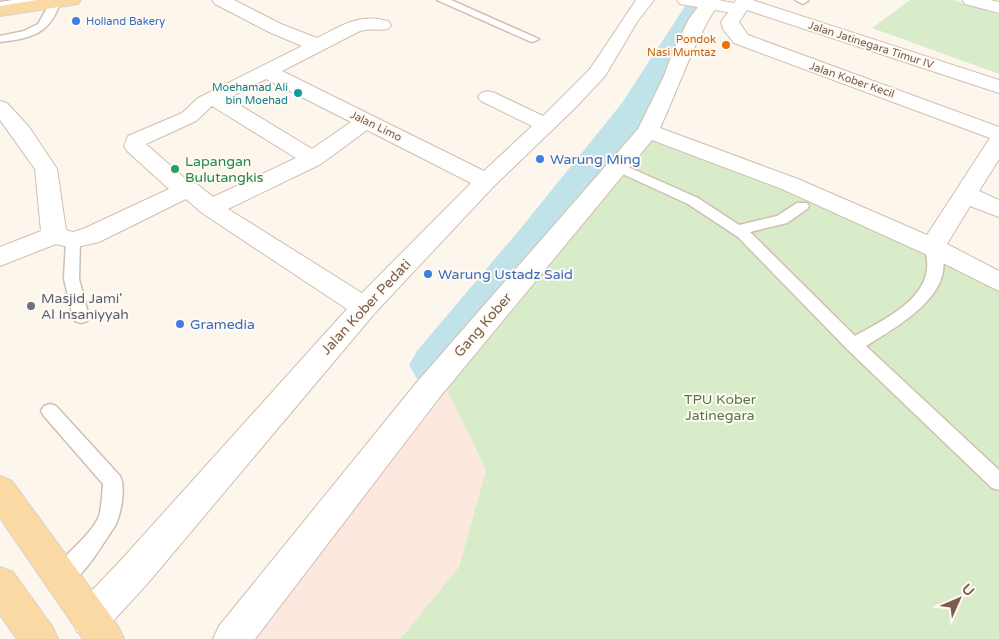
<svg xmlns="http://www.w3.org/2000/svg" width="999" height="639" font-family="'Varela Round',sans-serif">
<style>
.commercial{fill:#fde8e0}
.green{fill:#d8ecc9}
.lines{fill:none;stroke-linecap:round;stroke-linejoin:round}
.river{fill:#bfe3e8;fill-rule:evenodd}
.lane-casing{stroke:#d1beb0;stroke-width:3}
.street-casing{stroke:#d1beb0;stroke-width:2}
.secondary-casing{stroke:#d6c0b0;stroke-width:2}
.primary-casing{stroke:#dad1cd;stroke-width:2}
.lane{fill:#fff;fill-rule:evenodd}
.street{fill:#fff;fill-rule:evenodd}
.secondary{fill:#fff;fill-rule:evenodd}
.primary{fill:#fbd9a5;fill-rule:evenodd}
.shop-dot{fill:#3f7fe0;stroke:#fffaf3;stroke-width:2}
.food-dot{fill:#e8710a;stroke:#fffaf3;stroke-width:2}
.culture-dot{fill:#0f9aa8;stroke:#fffaf3;stroke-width:2}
.leisure-dot{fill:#2e9e5b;stroke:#fffaf3;stroke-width:2}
.worship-dot{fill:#6b7280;stroke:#fffaf3;stroke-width:2}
.labels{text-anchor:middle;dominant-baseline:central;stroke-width:4;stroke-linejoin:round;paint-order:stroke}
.far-shop-label{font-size:11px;fill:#366cbe;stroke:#fffaf3;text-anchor:start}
.far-food-label{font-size:11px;fill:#c56008;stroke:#fffaf3;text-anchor:end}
.far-street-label{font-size:11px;fill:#7a5c4d;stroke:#fffaf3}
.far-culture-label{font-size:11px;fill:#0d838f;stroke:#fffaf3;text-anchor:end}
.shop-label{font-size:14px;fill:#366cbe;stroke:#fffaf3;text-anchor:start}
.leisure-label{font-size:14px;fill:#27864d;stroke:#fffaf3;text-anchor:start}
.worship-label{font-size:14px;fill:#5b616d;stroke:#fffaf3;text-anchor:start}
.street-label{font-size:14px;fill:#7a5c4d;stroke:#fffaf3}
.park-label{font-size:14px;fill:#537a41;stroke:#fffaf3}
</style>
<rect width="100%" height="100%" fill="#fdf6ec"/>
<path class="commercial" d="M440,376L486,470L459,567L400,639H233Z"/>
<path class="green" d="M910,0H953L999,15V74L872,28Z
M648,131L999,282V639H400L459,567L486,470L440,376Z"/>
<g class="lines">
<path class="river" d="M689,0H719L650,117L553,250L453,379L435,385L417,379L409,365L417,351L521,228L622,103Z"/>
<g class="lane-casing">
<path id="lane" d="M13,0H40L35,3L0,8V2Z
M437,0H451L539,39L533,42L529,41Z
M795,0H807L808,1L803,4Z
M51,1L55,0L60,3C49,35 31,38 0,42V36L24,31L38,24Z
M619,163L698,198L739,225L777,216L797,203H807L809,206L807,209L787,223L750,232L855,336C881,321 922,303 927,270C928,262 926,254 925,247L932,242L937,243C965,290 896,327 866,346L999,470V490L992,488L848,350L738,237L688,204L614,170L612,167Z
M73,235L80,240L79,279L89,317L87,321L81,323L75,321L73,317L64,279L66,240Z
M50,404L56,406L120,476C126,488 121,514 115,526C101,546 84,579 61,588L54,585L50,578C59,557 91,537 99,516C102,506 102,494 103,484L44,416L41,411L44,406Z"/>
</g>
<g class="street-casing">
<path id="street" d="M212,0H234L281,24L317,38C343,25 359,13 388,21L391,25L388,29C379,31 371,28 360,31L282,71L484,171L532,126L481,101L478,97L481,93L488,91L495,93L543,116L590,69L636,0H654L637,22L605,76L575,108L494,186L374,314L148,583L103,632L90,637L77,632L72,619L77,606L122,559L347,309L202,213L186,199L99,242L73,248L56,244L0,266V247L41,231L35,169L0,120V101L7,103L29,127L57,169L66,230L73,232L83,229L169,189L127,151L124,146L128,136L182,113L198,98L302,46L269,32L215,4ZM266,79L351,122L312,149L228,98ZM212,106L296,158L213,197L197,184L189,182L146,144L196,121ZM367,130L471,183L362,293L228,209L321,164Z
M703,0H721C694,39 680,85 660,128L798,179L927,235L990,138L734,43L723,29L721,22L737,0H752L999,80V93L747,10L739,22L748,35L999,127V159L979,191L999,200V217L970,206L947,244L999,271V291L923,253L782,189L652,140L439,398L255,639H213L219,626L417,382L638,129L664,76L674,49L689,19Z
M962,0H990L999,2V13L965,4Z"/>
</g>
<g class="secondary-casing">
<path id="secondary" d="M677,0H717L734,3L736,0H754L745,13L739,14L686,5L680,4Z"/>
</g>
<g class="primary-casing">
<path id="primary" d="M37,0H81L78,4L72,5L0,16V6Z
M0,476L12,481L118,626L124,639H83L0,518Z
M0,567L13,572L52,626L58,639H17L0,615Z"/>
</g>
<use href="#lane" class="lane"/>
<use href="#street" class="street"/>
<use href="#secondary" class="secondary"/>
<use href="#primary" class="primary"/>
</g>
<g class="shop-dot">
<circle cx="76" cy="21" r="5"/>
<circle cx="540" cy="159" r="5"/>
<circle cx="428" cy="274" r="5"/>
<circle cx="180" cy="324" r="5"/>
</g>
<circle class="food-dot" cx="726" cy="45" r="5"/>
<circle class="culture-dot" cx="298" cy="93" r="5"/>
<circle class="leisure-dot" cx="175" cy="169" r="5"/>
<circle class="worship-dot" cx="31" cy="306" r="5"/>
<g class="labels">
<g class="far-shop-label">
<text x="86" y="21">Holland Bakery</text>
</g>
<g class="far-food-label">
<text x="716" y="39">Pondok<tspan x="716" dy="13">Nasi Mumtaz</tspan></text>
</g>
<g class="far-street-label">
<text transform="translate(871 45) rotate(18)">Jalan Jatinegara Timur IV</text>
<text transform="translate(852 80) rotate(19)">Jalan Kober Kecil</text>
<text transform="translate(376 126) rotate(26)">Jalan Limo</text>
</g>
<g class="far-culture-label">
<text x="288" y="87">Moehamad Ali<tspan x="288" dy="13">bin Moehad</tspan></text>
</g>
<g class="shop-label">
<text x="550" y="159">Warung Ming</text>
<text x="438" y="274">Warung Ustadz Said</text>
<text x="190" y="324">Gramedia</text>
</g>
<g class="leisure-label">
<text x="185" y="161">Lapangan<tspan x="185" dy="16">Bulutangkis</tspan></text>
</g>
<g class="worship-label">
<text x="41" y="298">Masjid Jami'<tspan x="41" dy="16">Al Insaniyyah</tspan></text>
</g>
<g class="street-label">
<text transform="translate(366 307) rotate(-47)">Jalan Kober Pedati</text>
<text transform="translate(483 325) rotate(-49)">Gang Kober</text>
</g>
<g class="park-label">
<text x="720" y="399">TPU Kober<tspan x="720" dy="16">Jatinegara</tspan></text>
</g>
</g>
<g transform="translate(959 599) rotate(45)" stroke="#fffaf3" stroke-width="4" paint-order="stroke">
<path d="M0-4L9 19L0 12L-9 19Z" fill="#7a5c4d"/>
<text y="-8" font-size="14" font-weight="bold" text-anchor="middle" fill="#7a5c4d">U</text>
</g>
</svg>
